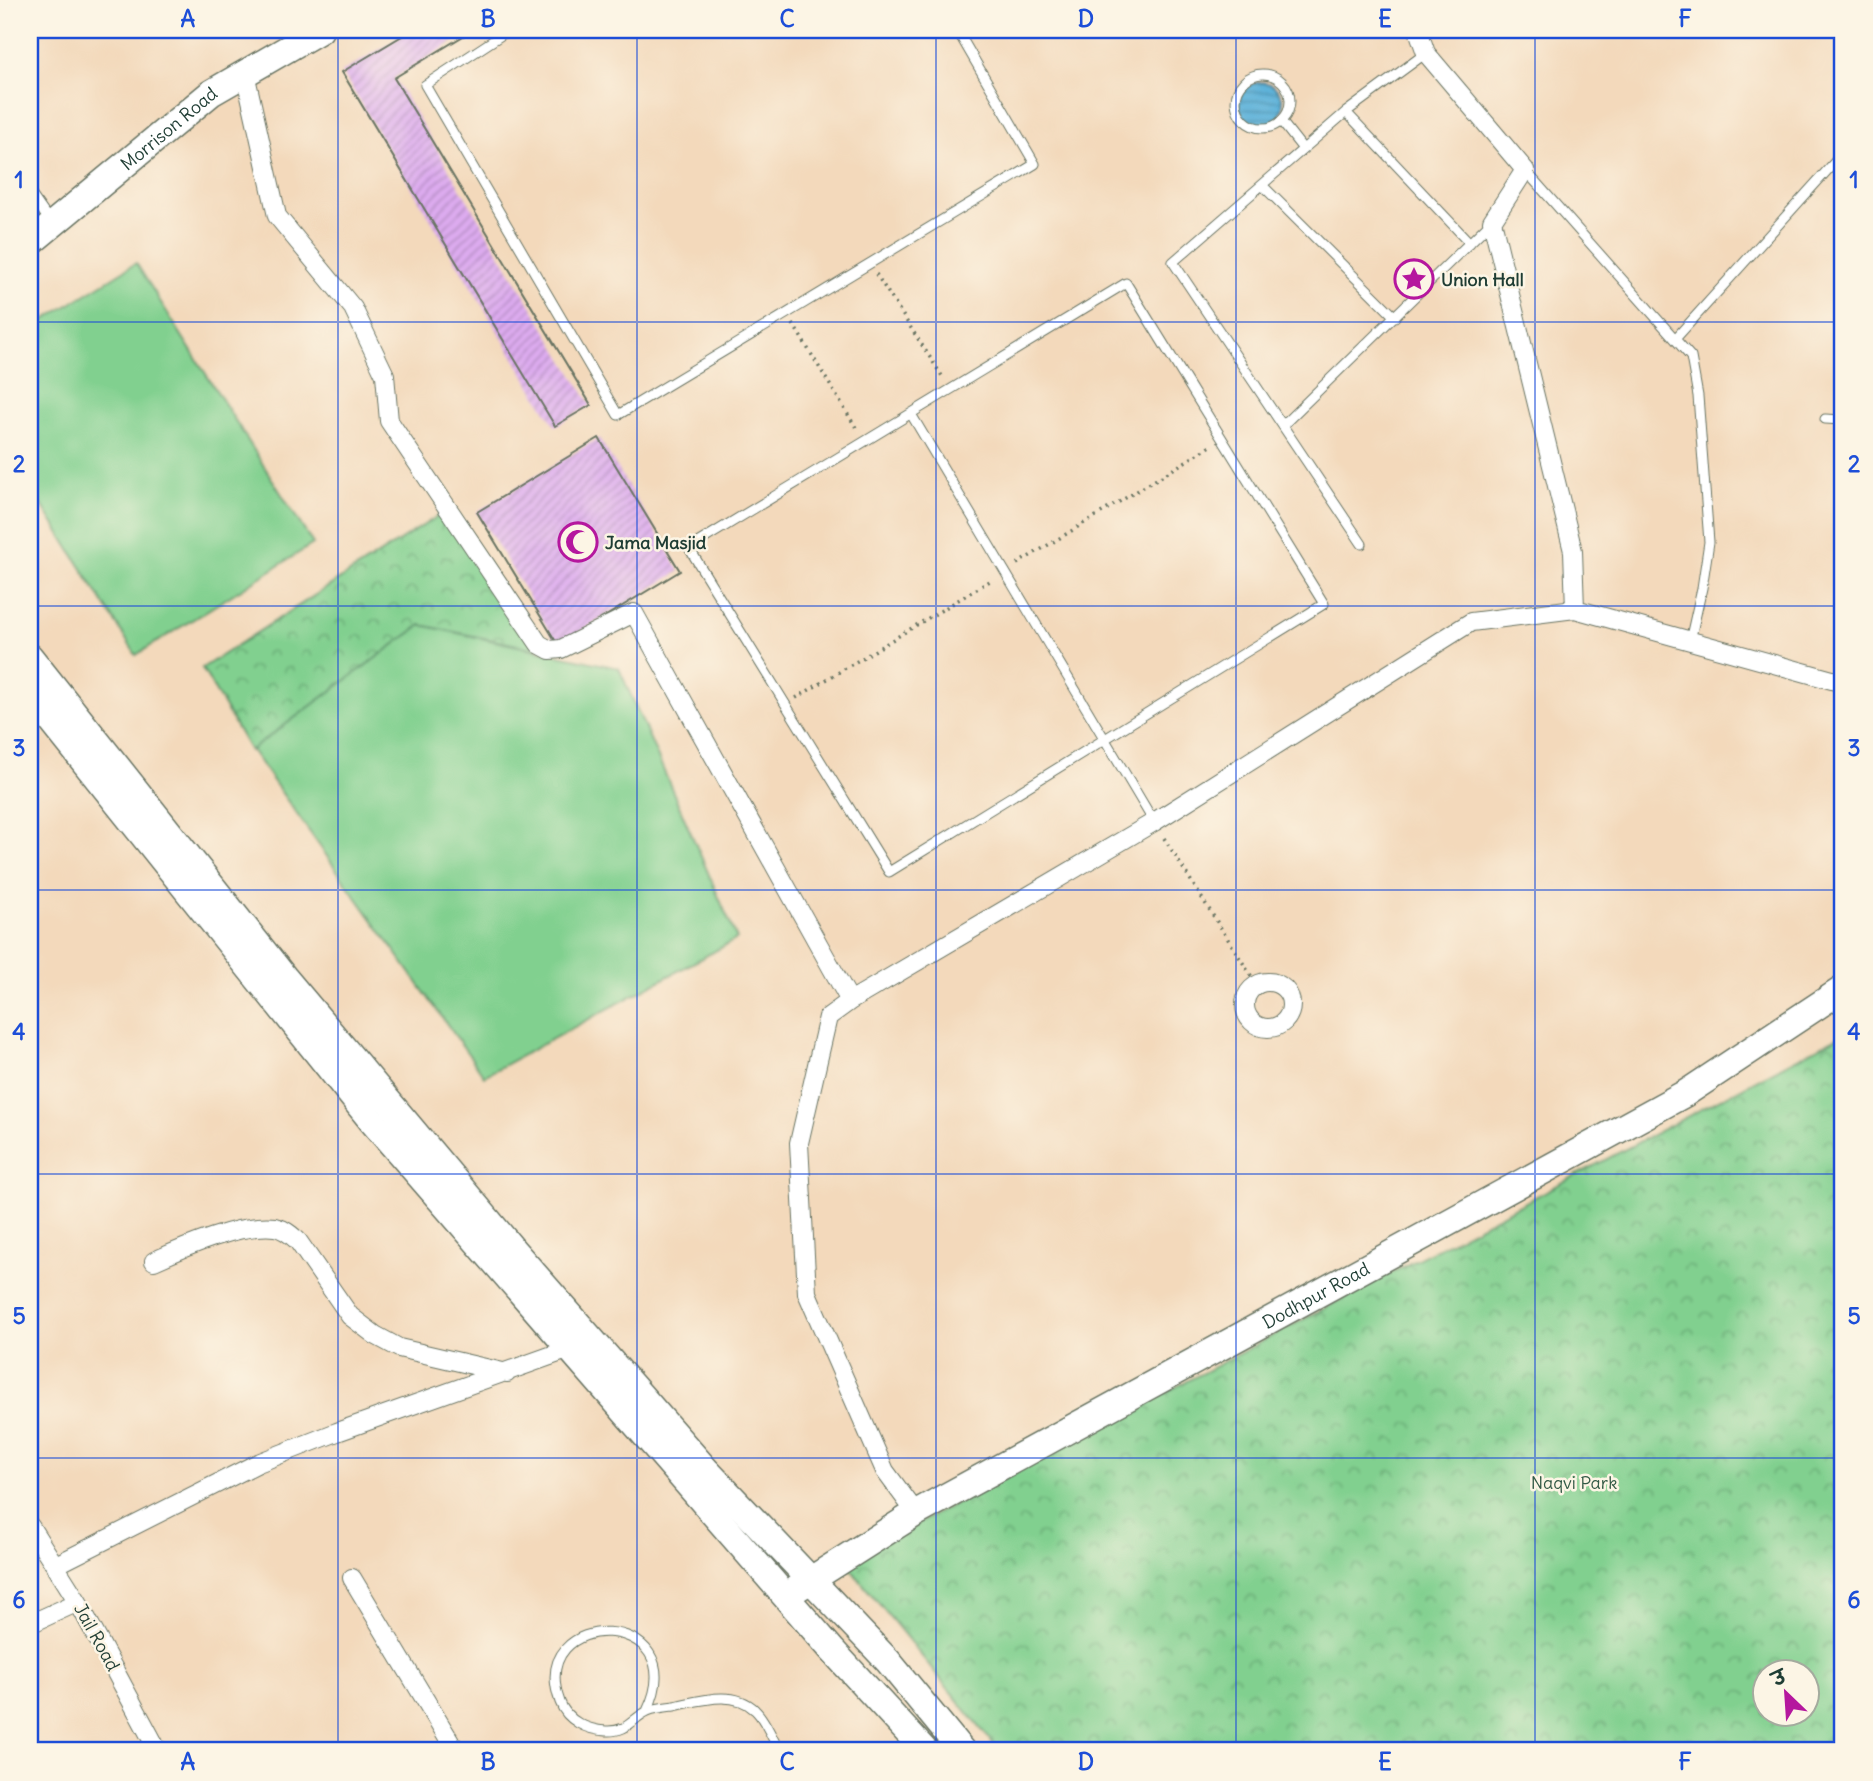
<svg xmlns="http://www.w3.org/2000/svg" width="1873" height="1781" font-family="Delius,'Playpen Sans Deva',sans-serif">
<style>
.park{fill:url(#park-crowns);stroke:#508662;stroke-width:2;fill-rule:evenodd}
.garden{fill:#81d08f;stroke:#508662;stroke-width:2}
.water{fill:url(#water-rules);stroke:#3e7887;stroke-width:2}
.building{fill:url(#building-hatch)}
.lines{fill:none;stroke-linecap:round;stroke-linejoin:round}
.lane-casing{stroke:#697463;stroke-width:11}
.street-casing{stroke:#697463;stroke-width:20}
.secondary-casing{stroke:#697463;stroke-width:29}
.path{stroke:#697463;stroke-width:3.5;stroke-dasharray:2 5;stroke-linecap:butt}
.lane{stroke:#fff;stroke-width:9}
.street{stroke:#fff;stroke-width:18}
.secondary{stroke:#fff;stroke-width:26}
.grid{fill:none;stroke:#1d4ed8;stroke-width:2;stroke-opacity:0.55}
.labels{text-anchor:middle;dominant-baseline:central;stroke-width:5;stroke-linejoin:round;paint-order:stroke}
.street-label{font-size:18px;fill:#1f3d34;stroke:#fcf5e5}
.poi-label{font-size:18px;font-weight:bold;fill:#1f3d34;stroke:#fcf5e5;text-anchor:start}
.park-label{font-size:18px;fill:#335a46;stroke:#fcf5e5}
.neatline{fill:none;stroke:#1d4ed8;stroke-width:2.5}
.grid-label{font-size:23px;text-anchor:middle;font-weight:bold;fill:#1d4ed8}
</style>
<defs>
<pattern id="park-crowns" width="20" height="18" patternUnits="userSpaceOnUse" patternTransform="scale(1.75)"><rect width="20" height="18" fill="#81d08f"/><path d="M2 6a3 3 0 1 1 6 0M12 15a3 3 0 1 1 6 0" fill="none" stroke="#69aa76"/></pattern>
<pattern id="water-rules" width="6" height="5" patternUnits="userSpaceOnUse" patternTransform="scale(1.75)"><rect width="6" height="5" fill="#5eb3da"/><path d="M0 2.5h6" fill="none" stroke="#4d93b2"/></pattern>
<pattern id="building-hatch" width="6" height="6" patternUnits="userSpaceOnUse" patternTransform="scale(1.75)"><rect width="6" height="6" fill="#ddabef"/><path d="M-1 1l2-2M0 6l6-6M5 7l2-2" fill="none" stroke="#b38cc2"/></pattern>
</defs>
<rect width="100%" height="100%" fill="#fcf5e5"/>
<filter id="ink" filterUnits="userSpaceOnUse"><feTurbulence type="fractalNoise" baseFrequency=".0143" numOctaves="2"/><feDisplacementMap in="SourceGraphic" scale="14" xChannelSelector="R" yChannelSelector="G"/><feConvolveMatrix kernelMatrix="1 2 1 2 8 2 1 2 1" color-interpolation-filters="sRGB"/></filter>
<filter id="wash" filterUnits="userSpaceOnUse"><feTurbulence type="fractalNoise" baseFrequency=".00686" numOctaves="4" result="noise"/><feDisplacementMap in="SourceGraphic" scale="28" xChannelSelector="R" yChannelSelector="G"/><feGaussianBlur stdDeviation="1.57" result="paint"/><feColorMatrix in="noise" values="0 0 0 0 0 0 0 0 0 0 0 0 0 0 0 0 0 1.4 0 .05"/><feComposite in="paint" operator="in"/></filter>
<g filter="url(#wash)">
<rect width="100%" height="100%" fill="#f3d9bb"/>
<path class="park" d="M446,511L537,649L421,625L250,751L202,668Z
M1843,1034V1751H999L845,1562ZM1764,1672H1806V1714H1764Z"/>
<path class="garden" d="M136,263L313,544L136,655L30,486V329Z
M421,625L619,668L737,939L484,1076L251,750Z"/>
<path class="water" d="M1239 104a22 22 0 1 1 44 0a22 22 0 1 1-44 0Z"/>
<g id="blocks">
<path class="building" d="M412,30H473L394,78L591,405L555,426L342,72Z
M599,438L680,571L558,645L477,512Z"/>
</g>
</g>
<g filter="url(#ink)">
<use href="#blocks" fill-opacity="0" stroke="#697463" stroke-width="2"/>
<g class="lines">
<g class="lane-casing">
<path id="lane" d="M509,30L425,85L618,415L1035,164L957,30
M1236 101a27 27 0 1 1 54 0a27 27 0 1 1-54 0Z
M1346,112L1470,243
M1281,121L1303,149
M1525,170L1691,357L1698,396L1709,542L1702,588L1690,641
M1262,185L1395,317
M30,193L51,223
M1126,283L1324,604L889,872L689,548Z
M1675,339L1843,153
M911,414L1154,822
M1825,419L1843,420
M1283,425L1492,221
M1362,544L1173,262L1346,112L1426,53
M647,1711C696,1609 525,1606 560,1702C567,1721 587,1730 606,1731C629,1732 632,1718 648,1711C655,1708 666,1707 674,1706C699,1701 734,1689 755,1710C765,1719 773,1739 779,1751"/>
</g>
<g class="street-casing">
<path id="street" d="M1418,30L1426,53L1525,170L1492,221L1573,551L1575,609
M245,73L277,216L353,308L385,375L389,421L539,644L550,650L561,649L634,613L850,1001
M1245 1005a23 23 0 1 1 46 0a23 23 0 1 1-46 0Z
M154,1261C185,1247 240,1223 275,1227C285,1229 291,1235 298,1241L350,1316L375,1335L399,1348L507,1373
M916,1513L885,1471L807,1293L799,1143L828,1017L850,1001L1154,822L1471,622L1575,609L1843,683
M30,1526L78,1602L158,1751
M56,1565L258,1463L337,1432L578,1346
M352,1578L456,1751
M30,1624L78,1602"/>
</g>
<g class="secondary-casing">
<g id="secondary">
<path id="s1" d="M30,243L211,93L320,30"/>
<path d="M30,657L284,977L514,1251L707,1471L888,1661L962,1751"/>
<path d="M30,694L371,1120L832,1650L925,1751"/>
<path id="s2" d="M798,1588L916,1513L1686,1093L1843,989"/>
</g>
</g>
<path class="path" d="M876,274L944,379
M793,324L858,431
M1017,564L1211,446
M796,698L993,579
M1164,838L1257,985"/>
<use href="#lane" class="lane"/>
<use href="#street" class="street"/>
<use href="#secondary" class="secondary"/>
</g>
</g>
<path class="grid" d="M338,30V1751M637,30V1751M936,30V1751M1236,30V1751M1535,30V1751M30,322H1843M30,606H1843M30,890H1843M30,1174H1843M30,1458H1843"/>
<defs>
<g id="sight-ring" transform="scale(2.0125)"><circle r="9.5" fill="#fcf5e5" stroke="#b5179e" stroke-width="1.5"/><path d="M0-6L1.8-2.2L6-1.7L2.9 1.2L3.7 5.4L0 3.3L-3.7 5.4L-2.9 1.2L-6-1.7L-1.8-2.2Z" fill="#b5179e"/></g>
<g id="mosque-ring" transform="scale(2.0125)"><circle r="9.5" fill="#fcf5e5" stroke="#b5179e" stroke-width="1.5"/><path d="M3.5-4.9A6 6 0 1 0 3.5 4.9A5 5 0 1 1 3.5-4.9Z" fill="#b5179e"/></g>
</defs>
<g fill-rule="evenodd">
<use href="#sight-ring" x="1414" y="279"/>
<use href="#mosque-ring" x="578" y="542"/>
</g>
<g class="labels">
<g class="street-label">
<text stroke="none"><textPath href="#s1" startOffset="180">Morrison Road</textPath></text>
<text stroke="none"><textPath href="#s2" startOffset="595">Dodhpur Road</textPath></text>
<text transform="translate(97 1637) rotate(61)">Jail Road</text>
</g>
<g class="poi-label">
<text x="1441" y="279">Union Hall</text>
<text x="605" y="542">Jama Masjid</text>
</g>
<g class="park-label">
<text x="1574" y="1482">Naqvi Park</text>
</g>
</g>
<rect width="1873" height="1781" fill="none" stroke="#fcf5e5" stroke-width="77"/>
<g transform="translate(1786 1693) rotate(335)"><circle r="33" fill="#fcf5e5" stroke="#a4ab9e" stroke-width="2"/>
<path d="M0-5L12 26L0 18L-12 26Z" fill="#b5179e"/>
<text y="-10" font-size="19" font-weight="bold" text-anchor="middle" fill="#1f3d34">उ</text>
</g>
<rect x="38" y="38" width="1796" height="1704" class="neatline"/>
<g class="grid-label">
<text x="188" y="27">A</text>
<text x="488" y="27">B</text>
<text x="787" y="27">C</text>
<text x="1086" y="27">D</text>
<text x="1385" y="27">E</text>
<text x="1685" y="27">F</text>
<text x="19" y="188">1</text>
<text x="1854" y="188">1</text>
<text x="19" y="472">2</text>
<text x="1854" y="472">2</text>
<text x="19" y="756">3</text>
<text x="1854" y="756">3</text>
<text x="19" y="1040">4</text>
<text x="1854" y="1040">4</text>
<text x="19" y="1324">5</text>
<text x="1854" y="1324">5</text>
<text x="19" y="1608">6</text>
<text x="1854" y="1608">6</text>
<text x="188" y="1770">A</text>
<text x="488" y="1770">B</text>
<text x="787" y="1770">C</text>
<text x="1086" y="1770">D</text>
<text x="1385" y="1770">E</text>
<text x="1685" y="1770">F</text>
</g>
</svg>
